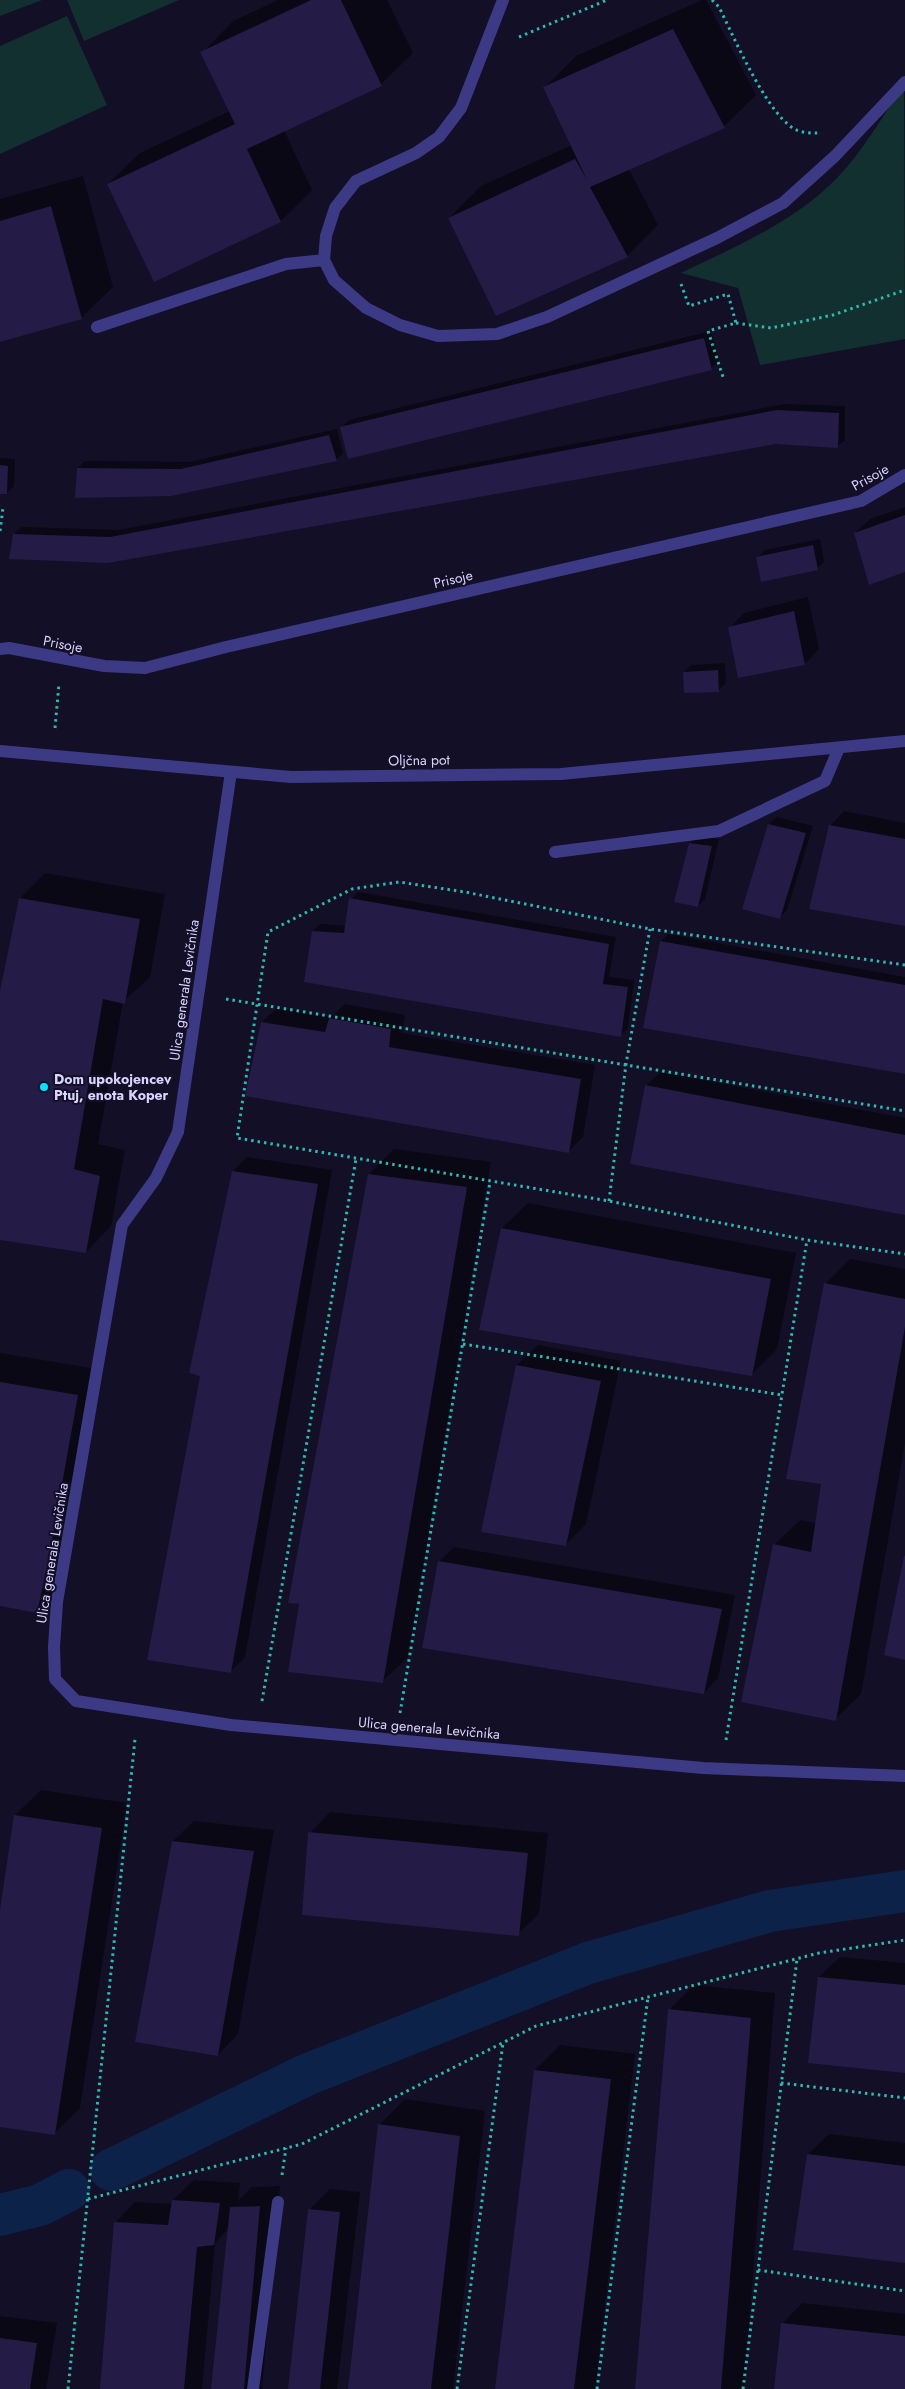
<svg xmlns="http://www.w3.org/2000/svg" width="905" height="2389" font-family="Jost,sans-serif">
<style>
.green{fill:#12302f}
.shadow{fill:#0007}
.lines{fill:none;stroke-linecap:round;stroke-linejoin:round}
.canal{stroke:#0c2248;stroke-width:42}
.building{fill:#241b47}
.path{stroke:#2fb8b0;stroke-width:3;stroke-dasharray:2.5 4;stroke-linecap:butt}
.minor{stroke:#3d3a85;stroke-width:12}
.poi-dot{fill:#00e5ff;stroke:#130f26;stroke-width:2}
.labels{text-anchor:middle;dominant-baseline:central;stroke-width:4;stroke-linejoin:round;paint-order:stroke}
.street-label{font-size:14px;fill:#d9d4ff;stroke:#130f26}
.poi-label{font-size:14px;font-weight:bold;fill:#d9d4ff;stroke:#130f26;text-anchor:start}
</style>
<rect width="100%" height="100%" fill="#130f26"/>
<path class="green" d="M0,0H42L0,16Z
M67,0H179L84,41Z
M67,16L107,105L0,154V46Z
M904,86L905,339L760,365L738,288L681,273C739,245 804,218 847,167C868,142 885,112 904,86Z"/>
<path class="shadow" d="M278,0H387L413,53L381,84L284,130L312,190L281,221L108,184L140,153L230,111L202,53L233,21Z
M702,0H706L756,95L724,126L628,168L658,225L627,256L449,218L481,186L572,145L545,87L576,56Z
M83,176L113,287L81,318L0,341V199Z
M711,331L719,361L711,368L342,427L349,420Z
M785,404L845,406V440L837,447L776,443L108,562L14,534L22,527L118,530Z
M337,429L343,453L336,460L171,494L78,468L85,461L189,462Z
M0,458L15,459L14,486L7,493H0Z
M905,507V571L855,533L870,519Z
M820,539L824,562L817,569L758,557L765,550Z
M808,597L819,649L805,664L730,628L744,613Z
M725,663L726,683L719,690L684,672L691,665Z
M844,811L905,823V925L830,826Z
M777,817L813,826L787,910L780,917L769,824Z
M698,836L719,839L705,899L698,906L690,843Z
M45,873L165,894L150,977L123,1002L98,1144L125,1150L111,1226L86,1252L0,1239V997L20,898Z
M358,892L616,937L609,977L634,980L628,1028L621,1035L313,931L320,924L347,926L351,899Z
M668,934L905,977V1073L661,942Z
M345,1004L405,1015L402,1033L595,1065L583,1137L568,1152L262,1022L277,1008L332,1017Z
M660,1072L905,1118V1213L646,1086Z
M394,1149L491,1162L408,1657L382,1682L369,1174Z
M247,1157L332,1170L245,1657L230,1672L201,1375L233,1171Z
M528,1203L796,1253L777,1349L752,1374L502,1228Z
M850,1259L905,1269V1443L861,1694L835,1719L774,1545L800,1520L816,1523L822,1483L825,1284Z
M538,1345L621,1361L586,1524L565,1545L517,1365Z
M0,1353L103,1370L62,1586L36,1611L0,1605Z
M454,1547L735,1595L718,1678L704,1693L439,1562Z
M41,1790L127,1803L80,2108L55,2133L0,2126V1918L15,1815Z
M330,1812L548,1833L539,1914L518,1934L310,1833Z
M194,1821L274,1830L238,2034L218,2055L173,1841Z
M840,1957L905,1963V2072L819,1977Z
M694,1985L775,1993L744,2389H637L669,2010Z
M560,2045L635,2054L595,2389H496L535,2070Z
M405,2099L485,2111L453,2389H349L379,2125Z
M829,2134L905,2143V2262L808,2154Z
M194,2180L240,2183L238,2201L252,2187L280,2186L262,2389H213L229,2228L215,2243L202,2389H101L115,2223L135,2202L173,2204V2200Z
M330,2189L360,2192L337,2389H289L310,2209Z
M802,2303L905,2314V2389H775L782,2324Z
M0,2316L57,2323L46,2389H0Z"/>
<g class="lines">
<path class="canal" d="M111,2170L306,2075L588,1963L770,1911L905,1891
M0,2215L40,2205L69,2190"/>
</g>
<path class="building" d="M311,0H341L382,86L247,149L281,222L154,282L107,184L235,124L200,52Z
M673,29L725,128L590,187L628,257L496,316L448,218L575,159L587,180L543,87Z
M51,206L82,319L0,342V221Z
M704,338L712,370L348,459L340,427Z
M777,410L839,413L838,448L776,444L108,563L9,559L13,534L110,537Z
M329,435L337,461L171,496L75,498L77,468L181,469Z
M0,465L8,466L7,494H0Z
M905,515V572L869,585L854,533Z
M813,545L818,570L761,582L756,557Z
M794,611L805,665L738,678L728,627Z
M718,670L719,692L684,693L683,672Z
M768,824L806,833L780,919L742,909Z
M829,825L905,839V926L809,909Z
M689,843L712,846L698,907L674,902Z
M19,898L140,919L125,1004L103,999L74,1169L100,1176L86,1253L0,1240V991Z
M349,898L609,944L603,984L628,987L621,1037L304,982L312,931L344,933Z
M660,941L905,985V1074L643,1028Z
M329,1018L391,1029L389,1047L581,1079L569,1153L245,1096L261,1022L325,1032Z
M645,1085L905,1135V1215L630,1164Z
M232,1171L318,1184L231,1673L147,1660L200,1376L189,1373Z
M368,1174L467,1187L383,1683L288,1672L299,1604L288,1603Z
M501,1228L771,1279L752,1376L479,1330Z
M824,1283L905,1299V1327L836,1721L741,1702L773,1544L811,1552L821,1484L786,1479Z
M516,1365L601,1381L566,1546L481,1532Z
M0,1382L78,1395L49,1557L37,1613L0,1606Z
M904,1556H905V1660L884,1655Z
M438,1561L722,1609L704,1694L422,1648Z
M14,1815L102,1828L55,2135L0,2127V1910Z
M308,1832L528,1853L519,1936L302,1915Z
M172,1841L254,1851L218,2056L135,2042Z
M818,1977L905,1985V2073L808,2063Z
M668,2009L751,2018L721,2389H635Z
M534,2070L611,2079L574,2389H495Z
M378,2124L460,2136L431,2389H348Z
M807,2154L905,2166V2263L793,2250Z
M172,2200L220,2203L214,2245L197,2247L184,2389H100L114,2222L168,2225Z
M260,2206L244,2389H211L230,2207Z
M308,2209L340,2212L320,2389H288Z
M781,2323L905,2336V2389H774Z
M0,2338L37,2343L30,2389H0Z"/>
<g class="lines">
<path class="path" d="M712,0L719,7C733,35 770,122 799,131C805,133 812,133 818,133
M519,37L607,0
M681,284L689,306L728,294L736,323L708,331L724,380
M736,323L771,328L833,315L905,290
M0,531L3,508
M55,728L59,684
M905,965L650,929L465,892L399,882L352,889L268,932L237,1138L609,1201L807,1240L905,1254
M226,999L905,1111
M609,1201L626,1064L650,929
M463,1344L782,1395
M262,1701L356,1159
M400,1713L490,1182
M726,1740L807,1240
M781,2083L905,2098
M282,2175L286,2148
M88,2199L302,2144L536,2026L819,1953L905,1940
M758,2270L905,2291
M68,2389L135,1739
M457,2389L503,2043
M597,2389L648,1997
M743,2389L797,1959"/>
<path class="minor" d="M503,0L461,108L439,137L416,153L356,181L335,208L326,236L324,260L334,280L366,308L400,325L438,336L497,334L547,317L717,238L783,203L835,156L905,82
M97,327L286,264L324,260
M0,649L9,648L104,666L145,668L226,647L861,501L905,475
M0,751L291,777L561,774L905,741
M231,772L178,1132L156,1178L122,1225L57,1602L54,1647L55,1679L76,1701L231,1725L703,1768L905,1776
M555,852L719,831L825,781L839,748
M253,2389L278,2202"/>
</g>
<circle class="poi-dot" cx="44" cy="1087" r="5"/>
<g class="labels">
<g class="street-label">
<text transform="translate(870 477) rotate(-29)">Prisoje</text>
<text transform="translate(453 579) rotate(-13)">Prisoje</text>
<text transform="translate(63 644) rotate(11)">Prisoje</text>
<text transform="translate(419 760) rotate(-1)">Oljčna pot</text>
<text transform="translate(184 990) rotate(-82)">Ulica generala Levičnika</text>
<text transform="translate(52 1553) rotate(-81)">Ulica generala Levičnika</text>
<text transform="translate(429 1728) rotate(5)">Ulica generala Levičnika</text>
</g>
<g class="poi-label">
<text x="54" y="1079">Dom upokojencev<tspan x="54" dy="16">Ptuj, enota Koper</tspan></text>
</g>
</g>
</svg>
